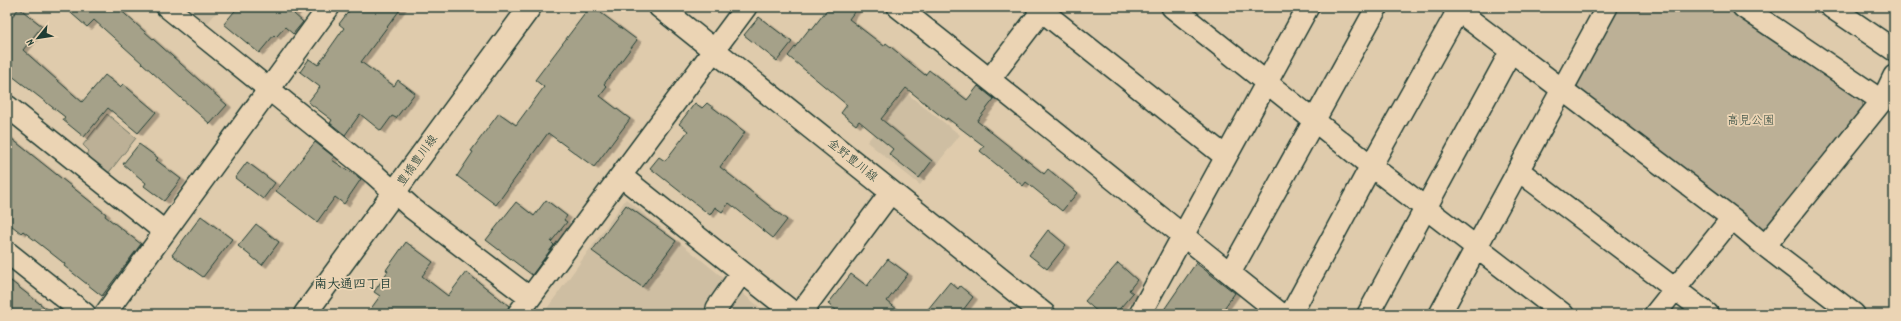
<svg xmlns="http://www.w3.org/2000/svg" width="1901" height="321" font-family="Dekko,'Klee One',sans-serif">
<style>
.built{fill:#cebea2}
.green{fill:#bcb096;stroke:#6e7665}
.building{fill:#a5a189;stroke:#1f3d34;filter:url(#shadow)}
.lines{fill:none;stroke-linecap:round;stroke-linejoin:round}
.minor-casing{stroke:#1f3d34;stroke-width:24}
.major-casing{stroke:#1f3d34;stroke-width:25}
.minor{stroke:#ebd4b4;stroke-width:21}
.major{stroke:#ebd4b4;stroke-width:22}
.labels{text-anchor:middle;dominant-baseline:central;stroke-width:3.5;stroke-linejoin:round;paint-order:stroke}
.park-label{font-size:12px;fill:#2f483e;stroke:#ebd4b4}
.street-label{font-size:12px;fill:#1f3d34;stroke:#ebd4b4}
.neighbourhood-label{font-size:13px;font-weight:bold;fill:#1f3d34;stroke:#ebd4b4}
</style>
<defs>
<filter id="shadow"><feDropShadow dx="4.5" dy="2.5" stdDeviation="0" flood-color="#0004"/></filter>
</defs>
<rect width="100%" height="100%" fill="#dfcbac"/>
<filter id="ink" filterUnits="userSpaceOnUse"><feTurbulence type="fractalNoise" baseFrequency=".025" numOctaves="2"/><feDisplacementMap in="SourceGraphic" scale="8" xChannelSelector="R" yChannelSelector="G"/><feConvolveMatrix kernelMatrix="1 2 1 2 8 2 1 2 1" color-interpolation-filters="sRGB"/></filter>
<g filter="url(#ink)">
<path class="built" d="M184,7H221L206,25Z
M906,93L960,135L920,185L867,142Z
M626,199L768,314H543Z"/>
<path class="green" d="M1617,7H1728L1862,100L1863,107L1768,232H1762L1578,90L1577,82Z
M107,114L136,138L107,175L84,157L89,151L83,145Z"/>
<path class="building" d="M64,7H117L227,105L210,124L94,20L87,27Z
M238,7H299L294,14L303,22L293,34L285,27L276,37L274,35L259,53L224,24Z
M352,7H402L361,62L394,86L398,80L415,93L396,118L392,116L381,131L360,114L345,135L330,123L332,120L308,102L320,87L300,72L309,59L318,65L344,28L339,24Z
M590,7H593L637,40L604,84L607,87L600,96L630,119L594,167L548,133L496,205L457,176L473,152L471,151L499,113L516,125L544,87L535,80Z
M829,7H858L849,19L884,46L886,43L925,75L929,70L967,100L978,86L994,99L977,121L1044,174L1048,169L1077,193L1062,211L1026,182L1023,186L980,151L984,146L947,118L946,120L906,88L881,119L932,161L919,178L889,154L893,149L859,121L856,125L841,113L847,105L788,56L810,28L812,29Z
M19,8L42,26L23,50L82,102L105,75L120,87L123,84L156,112L138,133L108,108L84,137L63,120L65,117L7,72V23Z
M759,17L792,42L777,61L744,35Z
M695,103L702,108L707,103L745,132L720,167L787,220L773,238L729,203L722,212L715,207L710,215L650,168L659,157L665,161L688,131L679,124Z
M7,135L106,214L105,216L141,244L102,296L64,266L65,264L23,231L21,233L7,222Z
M315,142L334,157L332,160L361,179L344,204L335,197L317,222L276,191Z
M139,144L158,158L156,160L181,179L164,201L144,186L146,183L123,164Z
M247,162L275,183L263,199L235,178Z
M546,200L567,216L564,220L567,222L551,242L554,245L532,275L486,240L516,202L534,216Z
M626,205L676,241L642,287L592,251Z
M201,216L232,239L203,277L172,255Z
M256,224L279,242L262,265L238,246Z
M1048,230L1066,245L1047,269L1029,255Z
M406,242L433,262L422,276L448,296L466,272L509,306L506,314H367L380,296L374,292L388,271L386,270Z
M888,259L908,274L887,301L903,314H841L828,304L851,274L867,286Z
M1118,263L1137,280L1129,290L1133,293L1115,314H1100L1085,301Z
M1196,263L1235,293L1220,314H1161Z
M7,278L53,314H12L7,310Z
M950,282L958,289L960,286L973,297L960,314H924Z"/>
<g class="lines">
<g class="minor-casing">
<path id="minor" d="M167,7L374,174L413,209L530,298
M898,7C1027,108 1153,212 1281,314
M1037,7L1226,157
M1172,7L1371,166L1563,314
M1453,7L1732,218L1765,246L1854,314
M1743,7L1882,101
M1831,7L1894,50
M990,79L1045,7
M7,106L165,232
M1518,170L1708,314
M621,176L795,314
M1765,246L1882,101L1894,76
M7,252L85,314
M1230,273L1377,7
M717,308L742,272
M105,314L329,7
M518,314L746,7
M800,314L891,192
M1140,314L1308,7
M1291,314L1371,166L1460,7
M1368,314L1511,51
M1440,314L1607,7
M1655,314L1732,218"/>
</g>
<g class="major-casing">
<path id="major" d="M660,7L1044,314
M305,314L530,7"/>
</g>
<use href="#minor" class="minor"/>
<use href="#major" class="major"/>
</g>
</g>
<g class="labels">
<g class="park-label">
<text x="1751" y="121">高見公園</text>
</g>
<g class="street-label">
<text transform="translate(418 161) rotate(-54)">豊橋豊川線</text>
<text transform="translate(852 161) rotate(39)">金野豊川線</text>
</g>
<g class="neighbourhood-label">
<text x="353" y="285">南大通四丁目</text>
</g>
</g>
<rect width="1901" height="321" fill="none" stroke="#ebd4b4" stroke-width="24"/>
<rect x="12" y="12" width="1877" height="297" fill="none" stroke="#1f3d34" stroke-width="1.5" filter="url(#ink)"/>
<g transform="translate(38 38) rotate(240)" stroke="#ebd4b4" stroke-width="3" paint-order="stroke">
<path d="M0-3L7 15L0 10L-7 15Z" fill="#1f3d34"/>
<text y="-6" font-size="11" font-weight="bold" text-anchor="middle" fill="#1f3d34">N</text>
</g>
</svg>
